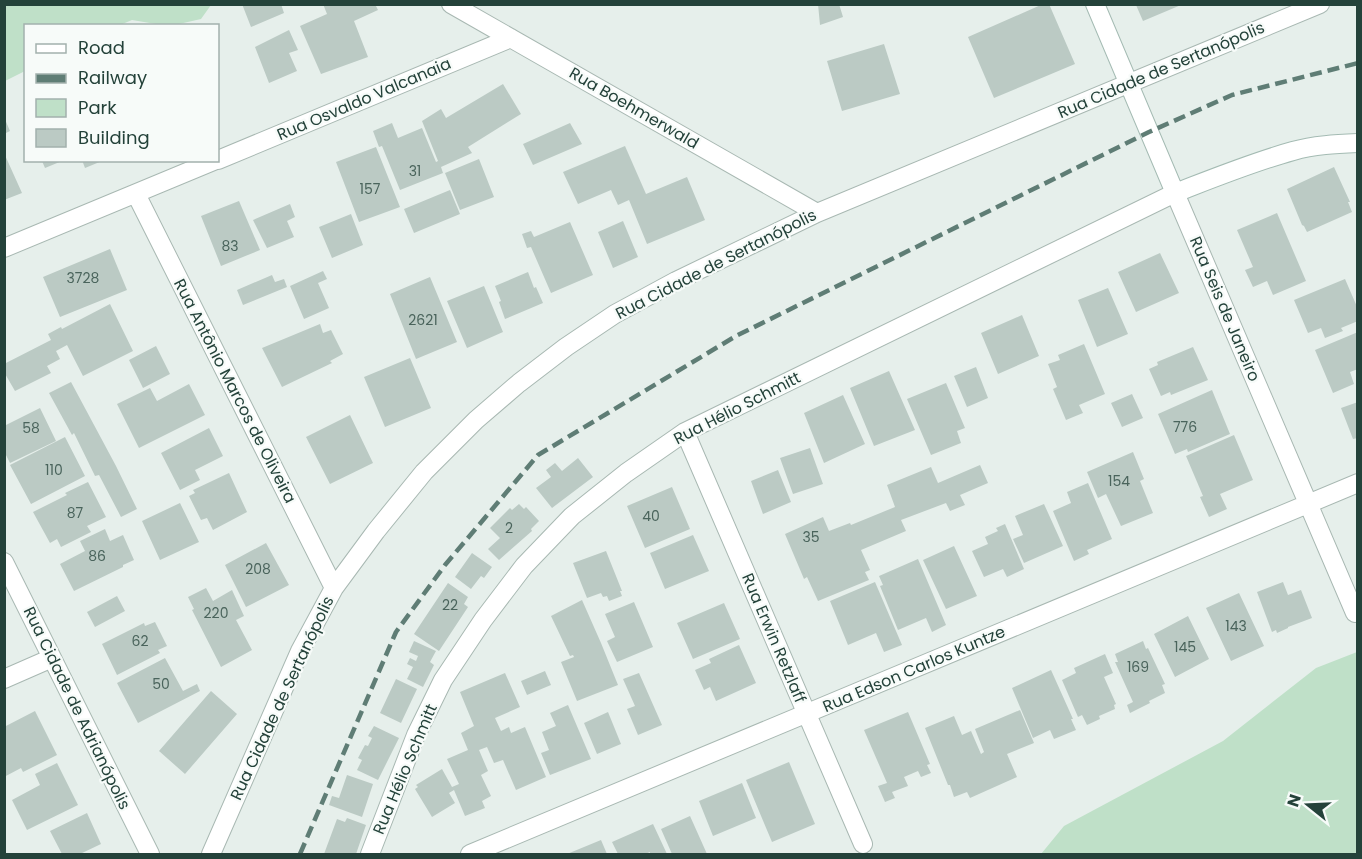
<svg xmlns="http://www.w3.org/2000/svg" width="1362" height="859" font-family="Poppins,sans-serif">
<style>
.green{fill:#bfe0c8}
.building{fill:#bbcac4}
.lines{fill:none;stroke-linecap:round;stroke-linejoin:round}
.minor-casing{stroke:#a8b8b2;stroke-width:20}
.secondary-casing{stroke:#a4bbb3;stroke-width:20}
.minor{stroke:#fff;stroke-width:18}
.secondary{stroke:#fff;stroke-width:18}
.rail{stroke:#5f7d75;stroke-width:4.5;stroke-dasharray:12 6;stroke-linecap:butt}
.labels{text-anchor:middle;dominant-baseline:central;stroke-width:4.5;stroke-linejoin:round;paint-order:stroke}
.number-label{font-size:14px;fill:#4a645c}
.street-label{font-size:16px;fill:#24423a;stroke:#f7fbf9}
</style>
<rect width="100%" height="100%" fill="#e6efeb"/>
<path class="green" d="M5,4H211V5L201,19L170,26L162,25L132,20L120,25L26,26L25,71L5,81Z
M1357,652V854H1041L1064,826L1223,741L1316,668Z"/>
<path class="building" d="M242,4H281L284,13L251,27Z
M323,4H375L378,10L354,21L368,57L321,74L300,26L327,14Z
M818,4H839L843,17L820,25Z
M1043,4H1049L1075,64L994,98L968,37Z
M1136,5H1181L1143,21Z
M289,30L298,50L289,53L297,71L269,83L255,47Z
M884,44L900,94L842,111L827,61Z
M503,84L521,114L468,147L472,153L441,167L443,173L400,190L382,146L379,147L373,131L392,123L398,138L422,128L436,162L438,161L422,121L441,109L446,118Z
M4,117L10,131L4,134Z
M570,123L582,144L533,165L523,144Z
M625,146L646,194L687,177L705,220L647,244L629,200L618,205L611,190L578,204L563,172Z
M376,147L400,207L359,222L336,162Z
M4,153L22,193L4,200Z
M479,159L494,197L460,210L445,173Z
M82,160H101L102,161L85,168Z
M42,161H62L45,168Z
M1334,167L1350,202H1348L1352,212L1307,232L1304,226L1302,225L1287,189Z
M450,190L460,214L414,233L404,209Z
M239,201L260,250L221,266L201,216Z
M290,204L295,217L287,221L294,237L267,248L253,220Z
M1277,213L1306,281L1273,295L1267,281L1253,287L1245,270L1253,267L1237,230Z
M351,214L363,245L332,258L319,227Z
M623,221L638,257L613,268L598,232Z
M570,222L593,275L551,293L531,247L527,248L522,234L531,231L534,237Z
M110,249L127,290L60,317L43,277Z
M1160,253L1179,293L1136,312L1118,272Z
M323,271L327,279L318,283L329,308L304,319L290,286Z
M528,272L534,288L536,287L543,303L505,319L499,302L501,301L495,286Z
M272,275L275,282L284,279L287,287L243,305L237,290Z
M430,277L457,342L416,359L390,294Z
M1345,279L1358,309V321L1341,328L1343,331L1325,338L1321,328L1308,333L1294,300Z
M484,286L503,332L467,348L447,301Z
M1108,288L1128,334L1097,347L1078,300Z
M110,304L133,351L83,376L67,345L56,351L60,359L47,366L51,373L15,391L4,372V364L51,340L48,334L61,327L62,329Z
M1022,315L1039,356L998,374L981,333Z
M320,324L323,333L331,330L343,354L330,361L332,363L282,387L262,348Z
M1358,332V369L1350,372L1354,384L1333,393L1315,350Z
M1084,344L1105,394L1079,405L1083,413L1066,420L1053,389L1057,387L1048,364L1060,360L1058,355Z
M156,346L170,374L143,388L129,360Z
M1193,347L1208,380L1171,395L1170,392L1161,396L1149,369L1158,365L1157,362Z
M410,358L431,408L385,427L364,377Z
M976,367L988,398L967,407L954,376Z
M889,371L915,430L874,446L850,388Z
M71,382L116,466L137,509L121,517L99,475L95,476L74,433L72,435L49,393Z
M946,383L965,428L957,431L961,443L931,455L907,399Z
M189,384L205,415L139,448L117,404L150,388L157,401Z
M1212,390L1230,434L1188,452L1187,449L1175,454L1158,414Z
M1132,394L1143,418L1122,427L1111,403Z
M843,395L865,444L824,463L804,413Z
M1358,402V438L1353,439L1341,408Z
M40,408L56,441L10,463L4,451V426Z
M350,415L373,463L330,484L306,437Z
M209,428L223,456L195,470L200,480L180,490L161,453Z
M1234,435L1253,480L1220,494L1227,509L1209,517L1200,497L1203,496L1186,456Z
M65,437L85,476L31,504L10,465Z
M810,448L823,484L793,494L780,458Z
M1133,452L1144,479L1140,481L1153,513L1121,526L1106,494L1098,498L1087,472Z
M578,458L593,477L552,508L536,488L551,477L546,470L555,463L562,471Z
M980,465L988,483L960,495L965,505L950,511L946,503L901,520L906,531L861,550L870,570L865,572L869,580L818,601L807,577L804,579L785,534L823,517L829,531L850,523L851,525L895,507L887,485L931,467L938,483Z
M778,470L791,502L763,514L751,481Z
M229,473L247,512L213,530L207,518L201,520L189,496L195,493L193,490Z
M88,482L106,517L87,526L91,532L61,547L57,539L50,543L33,512L67,495L65,493Z
M1088,483L1112,539L1087,550L1089,554L1074,561L1053,511L1071,503L1067,492Z
M672,487L690,529L645,548L627,506Z
M180,503L199,542L160,560L142,521Z
M519,504L524,509L526,507L539,521L531,529L532,531L499,560L488,549L500,538L490,528L510,508L512,510Z
M1044,504L1063,546L1024,563L1013,539L1023,535L1015,516Z
M1005,524L1024,569L1007,577L1003,569L984,577L972,551L988,544L985,537L998,531L996,528Z
M105,529L110,541L123,535L134,560L123,565V567L74,591L60,564L85,551L80,541Z
M693,535L709,571L665,589L650,553Z
M266,543L289,585L246,607L225,565Z
M954,546L977,596L946,609L923,560Z
M606,551L622,591H620L622,596L609,601L607,596L603,597L601,593L587,598L573,563Z
M472,553L492,567L484,578L481,576L471,589L455,577Z
M918,559L946,625L932,632L926,618L898,630L880,586L883,585L879,576Z
M875,582L902,645L884,652L876,633L848,645L830,601Z
M1283,582L1288,595L1301,590L1312,618L1288,627V628L1277,633L1276,630L1272,632L1257,592Z
M448,583L468,597L464,604L468,607L439,651L414,634Z
M206,588L213,601L232,590L244,616L236,620L252,650L221,667L192,610L194,609L188,597Z
M1239,593L1264,646L1231,661L1206,608Z
M117,596L125,611L95,627L87,612Z
M582,600L601,643L618,685L577,701L561,662L574,657L573,655L570,656L551,616Z
M634,602L653,647L617,662L607,641L615,637L605,614Z
M724,603L740,639L693,659L677,623Z
M1188,616L1209,659L1175,677L1154,634Z
M155,622L167,646L158,650L160,653L117,675L102,644L144,623L145,626Z
M414,641L436,651L430,662L434,665L423,687L407,679L413,667L407,664L410,658L416,661L418,656L409,652Z
M1143,641L1146,649L1148,648L1165,684L1162,685L1165,693L1149,701L1150,703L1130,713L1127,705L1133,702L1115,662H1118L1115,654Z
M739,645L756,683L716,701L710,687L704,690L695,670L711,663L709,659Z
M1105,654L1113,673L1104,677L1116,704L1114,705L1115,709L1099,716L1100,719L1087,725L1082,715L1078,717L1062,680L1076,673L1074,668Z
M165,658L183,691L197,684L200,691L138,723L117,683Z
M1051,670L1073,719H1071L1076,730L1054,739L1050,730L1033,738L1012,688Z
M545,671L551,685L527,695L521,681Z
M505,673L520,707L495,718L501,731L509,727L511,733L525,727L546,777L516,790L503,760L494,763L487,747L479,750L488,771L481,775L491,796L482,801L485,808L465,816L454,790L449,793L455,803L432,817L415,789L418,787L416,785L442,769L452,787L459,784L447,759L468,750L461,733L474,726L460,692Z
M639,673L662,725L638,735L627,709L635,706L623,679Z
M396,679L417,689L401,723L380,713Z
M211,691L237,714L185,774L159,751Z
M568,705L591,759L550,775L541,753L549,750L542,732L556,726L550,713Z
M1020,710L1034,743L1007,754L1017,777L970,798L967,792L954,797L950,785H948L925,728L954,716L962,735L971,731L981,754L984,752L975,729Z
M35,711L57,755L23,772L21,768L4,777V727Z
M608,712L621,744L597,754L584,723Z
M908,712L930,764L927,765L931,773L921,777L918,771L904,777L908,786L892,792L895,798L885,802L878,786L887,783L864,730Z
M374,726L399,738L378,780L357,770L362,760L358,758L365,745L368,746L372,738L368,736Z
M789,762L815,824L772,842L746,780Z
M57,763L78,805L27,830L12,800L40,785L35,774Z
M347,775L373,784L362,817L329,805L332,796L339,798Z
M742,783L756,818L713,836L699,801Z
M87,813L101,844L80,854H62L50,831Z
M690,816L707,854H672L661,829Z
M347,818L366,825L356,854H324L337,819L345,822Z
M653,824L667,854H650V852L645,854H618L612,842Z
M601,840L607,854H567Z"/>
<g class="lines">
<g class="minor-casing">
<path id="minor" d="M451,4L817,213
M218,160L511,38
M136,194L334,588
M4,248L216,160
M685,432L863,844
M4,562L150,854
M4,679L52,658
M211,854L300,651L334,588L376,531L424,472L476,420L519,383L566,347L615,314L676,281L817,213L1320,4
M370,854L416,735L443,680L483,620L524,566L572,516L626,473L685,432L1175,193L1355,613
M470,854L1358,483"/>
</g>
<g class="secondary-casing">
<path id="secondary" d="M1095,4L1175,193C1214,178 1253,162 1293,151C1314,145 1336,144 1358,143"/>
</g>
<use href="#minor" class="minor"/>
<use href="#secondary" class="secondary"/>
<path class="rail" d="M300,854L396,632L445,565L538,455L736,336L1149,132L1232,95L1358,63"/>
</g>
<g class="labels">
<g class="number-label">
<text x="415" y="171">31</text>
<text x="370" y="189">157</text>
<text x="230" y="246">83</text>
<text x="83" y="278">3728</text>
<text x="423" y="320">2621</text>
<text x="1185" y="427">776</text>
<text x="31" y="428">58</text>
<text x="54" y="470">110</text>
<text x="1119" y="481">154</text>
<text x="75" y="513">87</text>
<text x="651" y="516">40</text>
<text x="509" y="528">2</text>
<text x="811" y="537">35</text>
<text x="97" y="556">86</text>
<text x="258" y="569">208</text>
<text x="450" y="605">22</text>
<text x="216" y="613">220</text>
<text x="1236" y="626">143</text>
<text x="140" y="641">62</text>
<text x="1185" y="647">145</text>
<text x="1138" y="667">169</text>
<text x="161" y="684">50</text>
</g>
<g class="street-label">
<text transform="translate(1161 70) rotate(-23)">Rua Cidade de Sertanópolis</text>
<text transform="translate(364 99) rotate(-23)">Rua Osvaldo Valcanaia</text>
<text transform="translate(634 108) rotate(30)">Rua Boehmerwald</text>
<text transform="translate(716 264) rotate(-27)">Rua Cidade de Sertanópolis</text>
<text transform="translate(1225 309) rotate(67)">Rua Seis de Janeiro</text>
<text transform="translate(235 391) rotate(63)">Rua Antônio Marcos de Oliveira</text>
<text transform="translate(737 408) rotate(-27)">Rua Hélio Schmitt</text>
<text transform="translate(774 638) rotate(67)">Rua Erwin Retzlaff</text>
<text transform="translate(914 669) rotate(-23)">Rua Edson Carlos Kuntze</text>
<text transform="translate(282 698) rotate(-65)">Rua Cidade de Sertanópolis</text>
<text transform="translate(77 708) rotate(64)">Rua Cidade de Adrianópolis</text>
<text transform="translate(405 769) rotate(-67)">Rua Hélio Schmitt</text>
</g>
</g>
<rect width="1362" height="859" fill="none" stroke="#24423a" stroke-width="12"/>
<rect x="24" y="24" width="195" height="138" fill="#f7fbf9" stroke="#a3b1ad" stroke-width="1.5"/>
<rect x="36" y="44" width="30" height="9" fill="#ffffff" stroke="#a3b1ad" stroke-width="1.5"/>
<text x="78" y="54" font-size="18" fill="#24423a">Road</text>
<rect x="36" y="74" width="30" height="9" fill="#5f7d75" stroke="#a3b1ad" stroke-width="1.5"/>
<text x="78" y="84" font-size="18" fill="#24423a">Railway</text>
<rect x="36" y="99" width="30" height="18" fill="#bfe0c8" stroke="#a3b1ad" stroke-width="1.5"/>
<text x="78" y="114" font-size="18" fill="#24423a">Park</text>
<rect x="36" y="129" width="30" height="18" fill="#bbcac4" stroke="#a3b1ad" stroke-width="1.5"/>
<text x="78" y="144" font-size="18" fill="#24423a">Building</text>
<g transform="translate(1308 805) rotate(288)" stroke="#f7fbf9" stroke-width="4.5" paint-order="stroke">
<path d="M0-4.5L10 22L0 15L-10 22Z" fill="#24423a"/>
<text y="-9" font-size="16" font-weight="bold" text-anchor="middle" fill="#24423a">N</text>
</g>
</svg>
